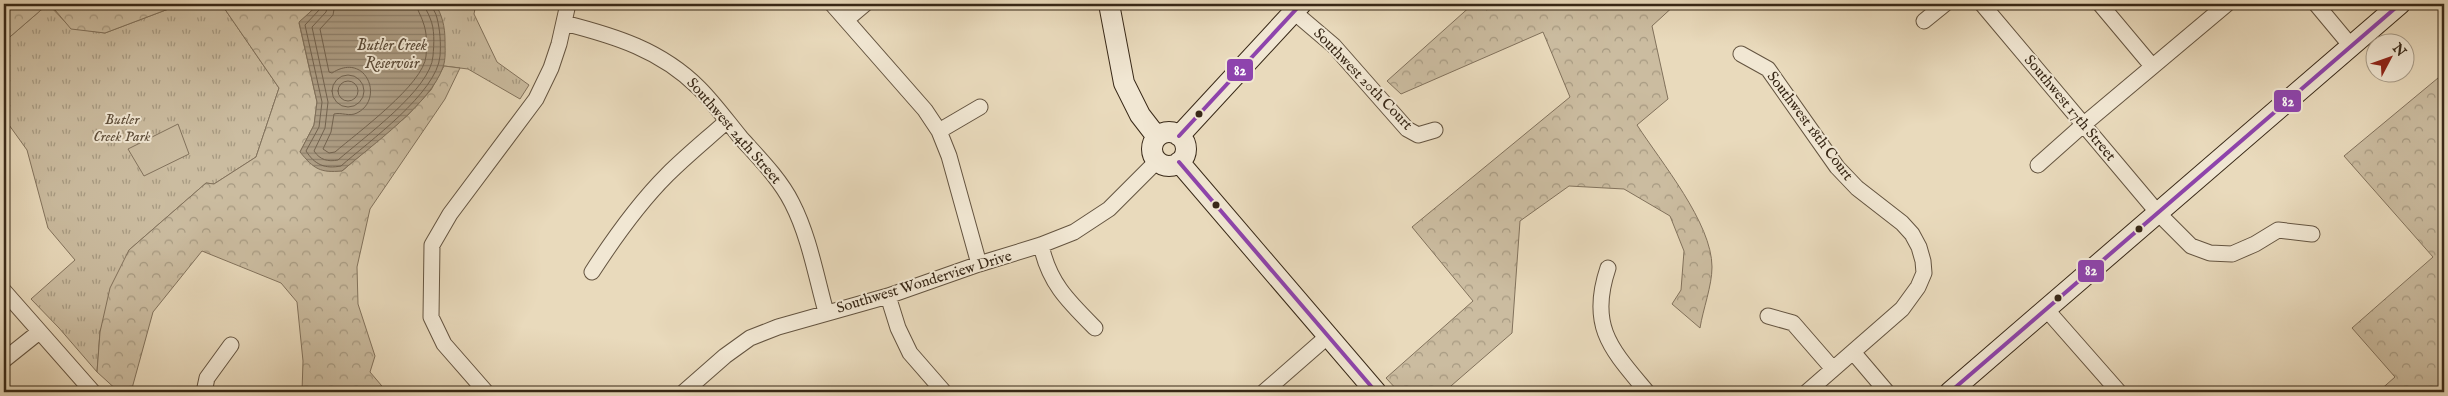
<svg xmlns="http://www.w3.org/2000/svg" width="2448" height="396" font-family="'IM FELL English',serif">
<style>
.grass{fill:url(#grass-tufts);stroke:#82725c}
.forest{fill:url(#forest-crowns);stroke:#82725c}
.pitch{fill:#cbbca0;stroke:#82725c}
.water{fill:url(#water-rules);stroke:#7e6e58}
.lines{fill:none;stroke-linecap:round;stroke-linejoin:round}
.shore{stroke:#72624e;stroke-width:1}
.street-casing{stroke:#645440;stroke-width:17}
.secondary-casing{stroke:#382817;stroke-width:22}
.street{stroke:#f1e7d3;stroke-width:15}
.secondary{stroke:#f1e7d3;stroke-width:20}
.bus-1-casing{stroke:#f1e7d3;stroke-width:8}
.bus-1{stroke:#8e44ad;stroke-width:4}
.bus-dot{fill:#382817;stroke:#f1e7d3;stroke-width:2}
.labels{text-anchor:middle;dominant-baseline:central;stroke-width:4;stroke-linejoin:round;paint-order:stroke}
.street-label{font-size:15px;fill:#382817;stroke:#f1e7d3}
.park-label{font-size:15px;font-style:italic;fill:#5d4d39;stroke:#f1e7d3}
.water-label{font-size:16px;font-style:italic;fill:#5b4b38;stroke:#f1e7d3}
.line-badge{stroke:#f1e7d3;stroke-width:2}
.badge-label{font-size:14px;text-anchor:middle;font-weight:bold;fill:#fff}
</style>
<defs>
<pattern id="grass-tufts" width="24" height="20" patternUnits="userSpaceOnUse" patternTransform="scale(1.25)"><rect width="24" height="20" fill="#cbbca0"/><path d="M3 7l-1-3M5 7V3M7 7l1-3M15 17l-1-3M17 17v-4M19 17l1-3" fill="none" stroke="#a69981"/></pattern>
<pattern id="forest-crowns" width="20" height="18" patternUnits="userSpaceOnUse" patternTransform="scale(1.25)"><rect width="20" height="18" fill="#cbbca0"/><path d="M2 6a3 3 0 1 1 6 0M12 15a3 3 0 1 1 6 0" fill="none" stroke="#a69981"/></pattern>
<pattern id="water-rules" width="6" height="5" patternUnits="userSpaceOnUse" patternTransform="scale(1.25)"><rect width="6" height="5" fill="#ad9d84"/><path d="M0 2.5h6" fill="none" stroke="#8e806b"/></pattern>
</defs>
<rect width="100%" height="100%" fill="#e9dabc"/>
<filter id="stains"><feTurbulence type="fractalNoise" baseFrequency=".004" numOctaves="4"/><feColorMatrix values="0 0 0 0 .2 0 0 0 0 .09 0 0 0 0 .02 0 0 0 .5 -.17"/></filter>
<radialGradient id="worn" r=".72"><stop offset=".6" stop-color="#630" stop-opacity="0"/><stop offset="1" stop-color="#630" stop-opacity=".3"/></radialGradient>
<path class="grass" d="M48,4L71,28L105,33L179,5H222L279,88L256,157L214,184L206,183L129,250L100,332L97,372L59,328L31,299L75,260L48,228L27,150L4,118V42Z
M308,4H476L474,14L497,62L529,85L520,99L468,69L444,66L431,90L342,171L314,8Z"/>
<path class="forest" d="M4,4H48L4,42Z
M50,4H308L314,8L299,23L317,102L314,125L300,152L342,171L408,115L431,90L444,66L460,68L445,99L370,209L357,267L358,304L375,356L370,372L387,392H302L303,361L297,302L281,283L202,251L153,312L131,392H119L97,372L100,332L110,288L129,250L206,183L214,184L256,157L279,88L222,5H179L105,33L71,29Z
M1473,4L1487,10L1494,4H1676L1652,26L1668,99L1637,125C1661,162 1712,223 1712,267C1712,286 1703,309 1700,328L1672,304L1681,290L1684,251L1670,216L1624,189L1569,186L1520,221L1512,333L1444,392H1399L1386,378L1473,301L1412,227L1570,97L1543,32L1401,94L1387,81Z
M2444,73V392H2378L2395,377L2352,328L2433,257L2344,156Z"/>
<path class="pitch" d="M178,124L189,154L144,176L128,149Z"/>
<path class="water" d="M319,4H435C442,14 445,27 445,40C445,49 446,59 443,67C431,103 372,145 342,171C320,173 314,169 300,152L314,125L317,102L299,22Z"/>
<g class="lines">
<path class="shore" d="M322,4L320,9L305,25L322,102L319,127L306,151C315,165 325,169 341,166C368,142 437,93 440,56C441,43 440,30 437,18C436,12 432,9 431,4
M328,4L326,12L312,27L328,102L325,128L314,151C320,160 328,162 338,160C363,138 431,89 433,56C434,44 435,29 430,18C428,12 425,10 425,4
M335,4L333,15L320,29L329,72L332,73C366,51 385,99 357,113C349,117 342,112 334,114L331,132L323,149L329,153L335,152C357,133 424,84 426,56C427,45 427,32 423,22C421,15 417,11 417,4
M332 91a16 16 0 1 1 32 0a16 16 0 1 1-32 0Z
M338 91a10 10 0 1 1 20 0a10 10 0 1 1-20 0Z"/>
<g class="street-casing">
<path id="street" d="M832,4L925,110L939,131L949,156L979,264
M1982,4L2158,213L2191,246L2210,253L2232,254L2255,244L2278,230L2312,234
M2100,4L2152,66
M2316,4L2351,46
M1294,12L1334,46L1407,129L1418,135L1435,130
M846,20L865,4
M1924,21L1945,4
M564,23C615,36 661,50 699,88C714,103 727,121 741,138C759,158 780,179 792,203C809,236 816,276 826,312
M1741,54L1768,69L1837,167L1857,188L1902,223L1912,234L1919,247L1923,261L1924,273L1918,287L1902,309L1807,392
M939,131L980,107
M2038,165L2083,125L2227,4
M1041,245C1049,283 1068,301 1095,328
M1608,268C1588,327 1612,350 1647,392
M592,272C614,238 638,204 667,175C686,156 707,139 727,121
M4,291L93,392
M888,296L898,328L910,353L944,392
M2046,309L2119,392
M1768,316L1793,323L1833,369
M1853,352L1887,392
M4,360L39,332
M204,392L207,378L231,345
M486,392L444,344L431,317L432,245L450,214L536,99L551,68L559,44L568,4
M684,392L725,356L750,338L778,327L888,296L979,264L1041,245L1074,232L1109,209L1157,161
M1264,392L1328,336"/>
</g>
<g class="secondary-casing">
<path id="secondary" d="M1109,4L1124,83L1140,115L1157,137
M1152 149a17 17 0 1 1 34 0a17 17 0 1 1-34 0Z
M1179,136L1301,4
M1179,162L1376,392
M1950,392L2400,4"/>
</g>
<use href="#street" class="street"/>
<use href="#secondary" class="secondary"/>
<g class="bus-1-casing">
<path id="bus-1" d="M1179,136L1301,4
M1179,162L1376,392
M1950,392L2400,4"/>
</g>
<use href="#bus-1" class="bus-1"/>
</g>
<g class="bus-dot">
<circle cx="1199" cy="114" r="4.5"/>
<circle cx="1216" cy="205" r="4.5"/>
<circle cx="2139" cy="229" r="4.5"/>
<circle cx="2058" cy="298" r="4.5"/>
</g>
<g class="labels">
<g class="street-label">
<text transform="translate(1363 79) rotate(46)">Southwest 20th Court</text>
<text transform="translate(2070 108) rotate(50)">Southwest 17th Street</text>
<text transform="translate(1810 126) rotate(53)">Southwest 18th Court</text>
<text transform="translate(734 131) rotate(49)">Southwest 24th Street</text>
<text transform="translate(924 282) rotate(-17)">Southwest Wonderview Drive</text>
</g>
<g class="park-label">
<text x="122" y="119">Butler<tspan x="122" dy="17">Creek Park</tspan></text>
</g>
<g class="water-label">
<text x="392" y="46">Butler Creek<tspan x="392" dy="18">Reservoir</tspan></text>
</g>
</g>
<g class="line-badge">
<rect x="1226" y="58" width="28" height="24" rx="5" fill="#8e44ad"/>
<rect x="2273" y="89" width="29" height="24" rx="5" fill="#8e44ad"/>
<rect x="2077" y="259" width="28" height="24" rx="5" fill="#8e44ad"/>
</g>
<g class="badge-label">
<text x="1240" y="75">82</text>
<text x="2288" y="106">82</text>
<text x="2091" y="275">82</text>
</g>
<rect width="2448" height="396" fill="none" stroke="#e9dabc" stroke-width="20"/>
<rect x="5" y="5" width="2438" height="386" fill="none" stroke="#382817" stroke-width="2.5"/>
<rect x="10" y="10" width="2428" height="376" fill="none" stroke="#382817"/>
<g transform="translate(2390 58) rotate(49)"><circle r="24" fill="#f1e7d3" stroke="#a79b88"/>
<path d="M0-4L9 19L0 12L-9 19Z" fill="#8f2418"/>
<text y="-8" font-size="14" font-weight="bold" text-anchor="middle" fill="#382817">N</text>
</g>
<rect width="100%" height="100%" filter="url(#stains)"/>
<rect width="100%" height="100%" fill="url(#worn)"/>
</svg>
